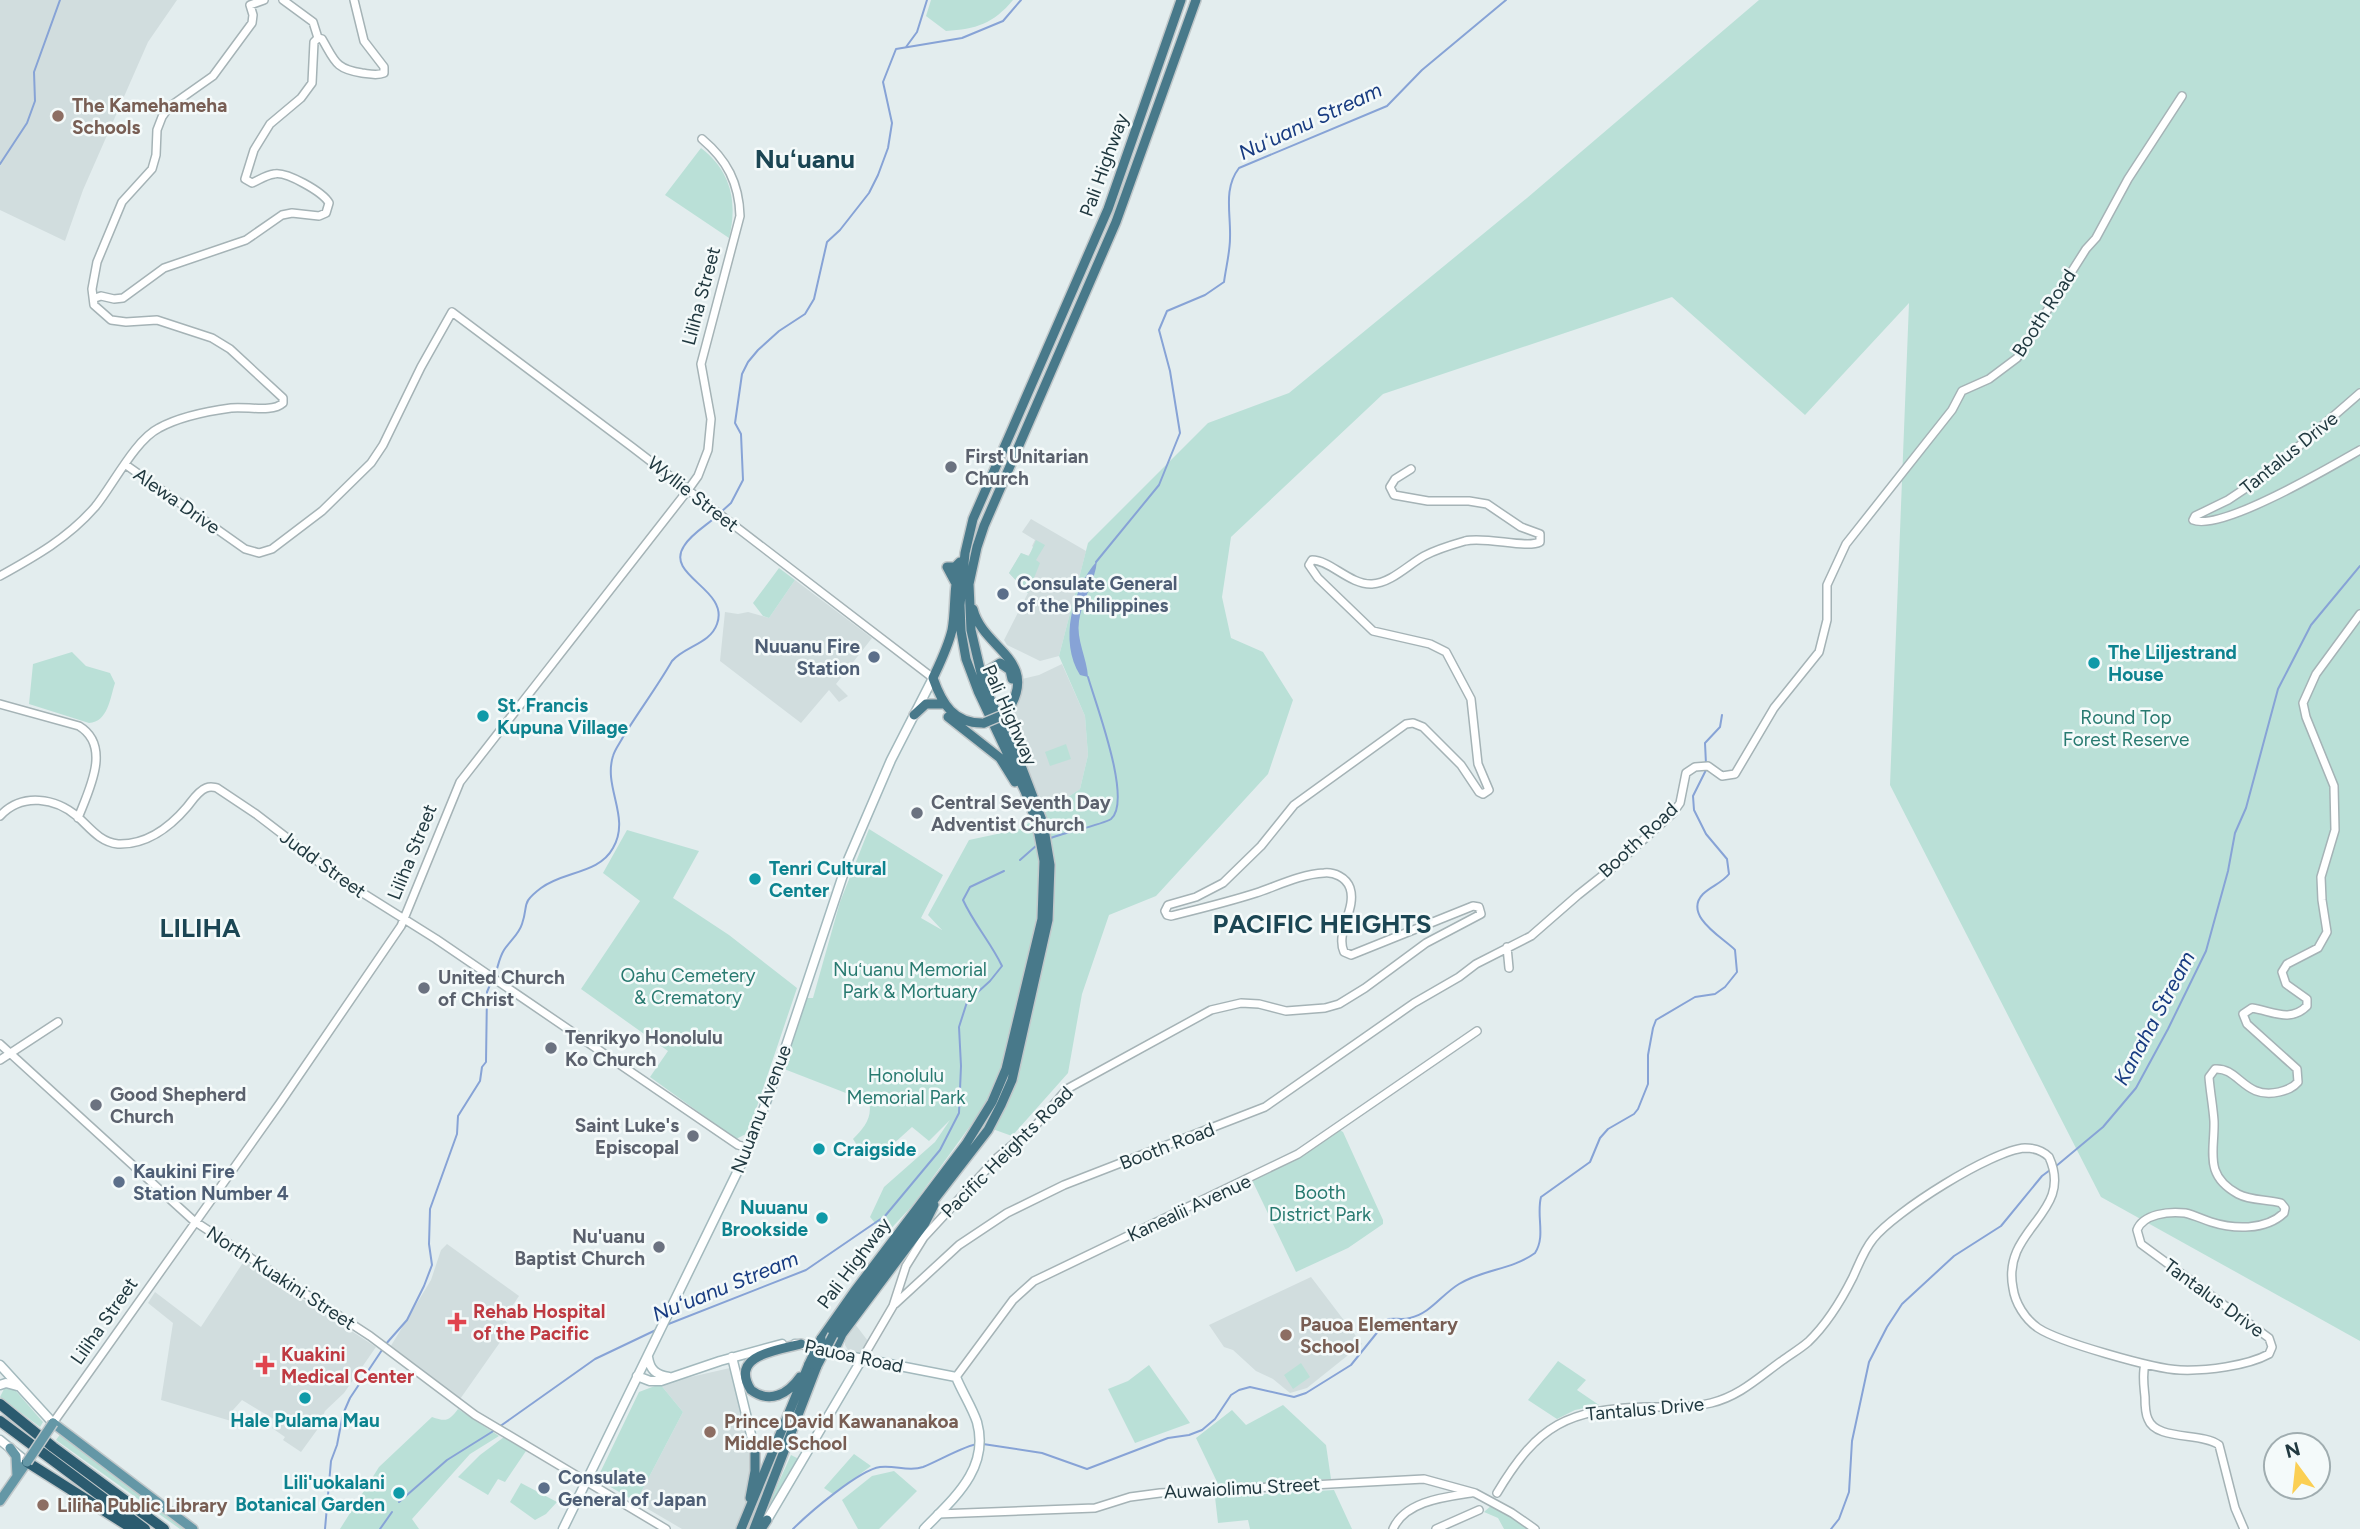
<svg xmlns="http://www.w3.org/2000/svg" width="2360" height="1529" font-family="Figtree,sans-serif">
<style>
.built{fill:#d1ddde}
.green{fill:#bae0d7}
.water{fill:#87a3d6}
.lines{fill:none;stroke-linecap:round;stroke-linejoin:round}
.stream{stroke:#87a3d6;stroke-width:2}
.tertiary-casing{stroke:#a5b3b6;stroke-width:10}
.secondary-casing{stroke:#a3b9bd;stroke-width:11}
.primary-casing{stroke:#c1c8ca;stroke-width:12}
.trunk-casing{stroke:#c1c8ca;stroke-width:12}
.motorway-casing{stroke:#c1c8ca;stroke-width:13}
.tertiary{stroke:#fff;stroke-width:7}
.secondary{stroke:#fff;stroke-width:8}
.primary{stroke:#6497a6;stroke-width:9}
.trunk{stroke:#48798a;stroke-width:9}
.motorway{stroke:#2b5b6f;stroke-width:10}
.primary-bridge-casing{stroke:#c1c8ca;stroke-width:12;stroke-linecap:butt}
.trunk-bridge-casing{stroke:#c1c8ca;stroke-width:12;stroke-linecap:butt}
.primary-bridge{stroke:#6497a6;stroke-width:9}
.trunk-bridge{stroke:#48798a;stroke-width:9}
.education-dot{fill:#8d6e63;stroke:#f4fafa;stroke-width:2.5}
.worship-dot{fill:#6b7280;stroke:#f4fafa;stroke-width:2.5}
.service-dot{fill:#5c6f8a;stroke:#f4fafa;stroke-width:2.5}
.culture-dot{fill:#0f9aa8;stroke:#f4fafa;stroke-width:2.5}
.health-dot{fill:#e0444e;stroke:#f4fafa;stroke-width:2.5}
.labels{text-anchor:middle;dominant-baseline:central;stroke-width:5;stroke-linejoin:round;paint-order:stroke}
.education-label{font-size:19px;font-weight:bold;fill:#785e54;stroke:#f4fafa;text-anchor:start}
.street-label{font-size:19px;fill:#213940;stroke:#f4fafa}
.worship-label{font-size:19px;font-weight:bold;fill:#5b616d;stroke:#f4fafa;text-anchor:start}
.service-label{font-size:19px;font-weight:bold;fill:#4e5e75;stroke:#f4fafa;text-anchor:start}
.culture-label{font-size:19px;font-weight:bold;fill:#0d838f;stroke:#f4fafa;text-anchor:start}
.park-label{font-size:19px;fill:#287a70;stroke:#f4fafa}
.health-label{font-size:19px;font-weight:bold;fill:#be3a42;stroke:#f4fafa;text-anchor:start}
.water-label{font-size:21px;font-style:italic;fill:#173b81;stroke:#f4fafa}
.district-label{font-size:26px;font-weight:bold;fill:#1b4654;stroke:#f4fafa}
</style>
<rect width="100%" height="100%" fill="#e3edee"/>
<path class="built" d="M0,0H177L148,42L83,190L65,241L0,210Z
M1031,519L1086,551L1059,656L1040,661L1007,645L1004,640L1028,593L1009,573L1021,553L1028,556L1034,548L1032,546L1035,540L1022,532Z
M795,580L872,638L836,684L848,696L839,702L829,690L801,723L720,661L725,612L738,614L748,612L769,618Z
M1062,664L1085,716L1088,755L1080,789L1047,811L1016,749L1005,718L1019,700L1022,679L1039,675Z
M447,1244L519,1296L504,1318L510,1328L458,1402L389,1349L431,1280L441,1250Z
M244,1261L376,1347L344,1393L325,1411L317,1430L301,1452L283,1440L285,1437L272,1428L277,1421L242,1400L233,1410L231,1421L161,1400L173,1323L148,1303L155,1292L201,1327Z
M1311,1277L1362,1344L1307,1388L1290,1393L1273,1379L1256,1371L1233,1350L1224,1347L1209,1325Z
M855,1324L868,1341L860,1354L848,1350L845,1345V1340Z
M730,1368L752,1451L753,1470L748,1498L735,1529H682L636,1502L683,1412L660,1384Z"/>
<path class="green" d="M931,0H1013C993,24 976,29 946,31L926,16Z
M1759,0H2360V1341L2101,1197L1890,785L1909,303L1805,415L1672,297L1383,394L1231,537L1222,597L1231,638L1263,652L1293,700L1268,774L1156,896L1109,915L1082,994L1068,1073L1012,1136L973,1122L912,1206L885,1235L870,1217L884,1187L935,1142L950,1120L929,1141L912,1127L880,1156L861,1151L853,1139C863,1129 873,1118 869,1102L779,1067L807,998H813L840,902L869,829L943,875L921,918L942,930L928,915L969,840L1020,829L1080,789L1088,755L1085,716L1059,656L1088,543L1208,423L1289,393L1527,198Z
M701,148C731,171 738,202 729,238L665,195Z
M1036,540L1045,545L1036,560L1040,563L1028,593L1009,573L1021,553L1029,556Z
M779,568L795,580L769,618L763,616L753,603Z
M72,652L86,666L110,673L115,683C110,698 108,722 89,723L29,704L33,664Z
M1066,744L1071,759L1050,766L1045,752Z
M627,830L699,851L673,898L729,935L797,988L748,1133L736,1139L650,1077L668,1051L581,989L640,901L603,873Z
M1338,1129L1343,1132L1383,1220V1224L1348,1248L1296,1272L1252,1180L1294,1159Z
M1558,1361L1586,1380L1577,1390L1599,1405L1575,1410L1557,1419L1528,1400Z
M1301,1363L1310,1377L1293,1389L1284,1375Z
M1149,1365L1190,1423L1135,1443L1108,1389L1128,1381Z
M660,1384L683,1412L636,1502L597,1479L639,1392Z
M9,1387L15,1390L43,1422L40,1427L0,1397L4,1389Z
M1283,1405L1326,1445L1331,1479L1219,1486L1196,1438L1232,1410L1246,1425Z
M458,1409L499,1436L470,1454L412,1519L419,1529H340L379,1467L432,1417C446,1422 449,1421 458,1409Z
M61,1433L184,1529H180L56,1440Z
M504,1437L526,1451L505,1482L498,1479L488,1495L458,1477L480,1455Z
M854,1454L871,1466L833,1494L824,1488Z
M791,1455L799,1459L763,1517Z
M894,1471L917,1491L879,1529H858L842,1500L872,1476Z
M521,1483L557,1502L546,1514L535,1520L510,1502Z
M1334,1490L1352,1529H1250L1248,1520L1218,1523L1215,1497Z
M1493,1504L1530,1529H1504L1498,1518L1484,1512Z"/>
<path class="water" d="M1097,561C1095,582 1082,600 1079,621C1076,640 1087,658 1088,677L1080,675C1059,642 1072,589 1097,561Z"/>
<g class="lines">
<path class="stream" d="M906,47L917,32L927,0
M0,164L27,123L35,101L34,72L60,0
M721,512L731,503L743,480L741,434L735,423L742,374L748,362L758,350L779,331L805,314L814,299L827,242L840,230L869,193L878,175L888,148L892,123L883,82L896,49L962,38L1003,21L1021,0
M1096,562L1159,485L1180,433L1170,371L1159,330L1167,311L1205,295L1224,282C1226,267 1230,252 1230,238C1231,213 1223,189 1239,168L1387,106L1422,70L1506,0
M1706,764L1705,743L1720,727L1722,715
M1048,839C1062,833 1102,825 1111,819C1133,801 1095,702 1088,677
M1020,860L1037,845
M495,975C498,967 499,958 504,950C510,941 519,934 522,924C529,904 520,904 541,888C563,871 599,874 613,848C631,817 603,788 613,756C615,749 620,743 623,737C639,711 657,687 672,661C685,646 710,644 717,624C730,589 664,576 684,546C691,534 707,525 717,516
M2055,1167L2103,1127L2136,1088L2168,1029L2206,951L2228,871L2235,833L2246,808L2278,689L2311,625L2360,566
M666,1325L806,1270L885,1216L940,1150L959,1113L961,1066L959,1027L967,1002L990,981L1002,966C991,943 974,924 963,900L970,887L1004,871
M385,1345L407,1320L424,1286L432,1265L429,1244L430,1209L457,1134L458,1116L480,1081L482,1067L486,1062L487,992L492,980
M499,1427L595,1359L658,1329
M983,1444L1042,1453L1087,1469L1168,1438L1189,1435L1202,1430L1215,1419L1231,1395L1239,1390L1250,1387L1294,1397L1306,1393L1351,1365L1388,1319C1396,1318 1403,1320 1410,1318C1431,1313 1441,1295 1459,1284C1483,1269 1512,1270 1535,1253C1546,1236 1536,1216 1541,1197L1590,1162L1600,1138L1608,1129L1634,1114L1638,1109L1648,1084V1055L1653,1028L1656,1020L1695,997L1715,994L1725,987L1737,972L1735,950C1725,939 1682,916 1703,894C1711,886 1722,883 1729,874L1727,859L1706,834L1694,810L1693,796L1706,770
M399,1502L447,1460L495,1430
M325,1529L331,1461L337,1445L343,1414L350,1398L382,1350
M380,1529L392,1512
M793,1529C809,1513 859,1470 880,1467C895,1465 909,1472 923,1467C936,1462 968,1444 978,1444
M1831,1529L1839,1519L1849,1492L1852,1441L1869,1362L1887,1327L1902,1304L1954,1256L2001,1226L2042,1176L2050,1170"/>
<g class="tertiary-casing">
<path id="tertiary" d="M283,0L313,22L318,38
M318,38L322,39C335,61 335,69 362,73C370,74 377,76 384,73V67L364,41L354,0
M95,298L101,296L114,299L123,298L164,268L246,240L282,215L292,213L319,216L326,213L329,203C323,192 286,171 274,174C266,175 259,180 252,183L245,179L254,150L270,124L301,98L312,83L314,42L318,38
M2360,393L2267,474L2228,500L2195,516L2193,520C2221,532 2332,466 2360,450
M126,465L245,549L259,553L272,549L322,511L371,463L383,445L421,367L452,312L632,447L933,678
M0,576C36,556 68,538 95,507C113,485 135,440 159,428C179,417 209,411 231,408C246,406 272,413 283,403V398L230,349L212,338L157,320L126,322L111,320L94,305L92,289L97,262L122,202L152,169L156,155L157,130L162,117L169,107L213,76L252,23L253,15L250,5L264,0
M0,704L79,726C112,746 89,790 78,818
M0,816C22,792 56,798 78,817C90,828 100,842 118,844C146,845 170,827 187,807C192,801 198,791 206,788C211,786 212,787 217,788L256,814L342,880L436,939L738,1145L749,1148
M1507,947L1509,968
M0,1044L194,1221L370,1336L475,1415L666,1529
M0,1060L58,1022
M895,1304L959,1245L1007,1213L1064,1185L1265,1107L1414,1003L1459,977L1476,964L1531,936L1578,895L1612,868L1673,813L1680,803L1686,773L1695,767L1708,766L1722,776L1735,774L1774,708L1819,652L1827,620V585L1846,544L1952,410L1962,391L1989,379L2017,358L2086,249L2096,238L2128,179L2182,96
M862,1359L893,1306L906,1266L924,1237L998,1157L1036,1125L1067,1089L1211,1010L1241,1003L1259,1004L1286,1011L1325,1008L1339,1004L1365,988L1426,943L1481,914L1479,907L1473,906L1351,955L1344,952C1335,932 1357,909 1350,888C1346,877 1334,872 1324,873C1301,874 1277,886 1256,893C1228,902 1199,909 1171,916L1167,915L1165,911L1168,905L1196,897L1223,883L1261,846L1294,805L1406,724L1413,723L1423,727L1461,765L1479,792L1483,794L1489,790L1478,764L1471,699L1446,652L1430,644L1373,631L1318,578L1309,565L1312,560C1330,560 1350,585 1372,584C1391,583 1408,565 1424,556C1437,549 1451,545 1465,541C1486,536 1526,549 1540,542V534L1521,527L1487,504L1469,501H1428L1394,495L1390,487L1395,479L1411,469
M2145,1364C2142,1375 2144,1386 2145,1397C2145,1404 2145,1413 2148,1419C2156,1441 2202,1432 2219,1445L2235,1508L2244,1529
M956,1377L1013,1300L1034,1281L1298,1154L1477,1031
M53,1423L280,1103L401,926L460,782L688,490L698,476L708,450L711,419L701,364L740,216C739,183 727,160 702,139
M1497,1493C1538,1424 1568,1409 1647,1407C1668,1407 1690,1408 1711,1403C1740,1396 1759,1377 1783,1360C1791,1354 1800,1349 1808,1342C1828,1323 1841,1301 1853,1277C1859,1264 1864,1250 1873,1239C1894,1212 1992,1150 2025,1148C2034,1148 2043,1151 2049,1157C2075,1214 2001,1228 2013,1288C2015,1303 2025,1319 2038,1328C2059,1342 2154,1369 2180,1370C2206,1371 2247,1366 2269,1354L2272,1347L2269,1338L2141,1244L2137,1230C2143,1214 2169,1211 2185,1213C2194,1215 2202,1219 2211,1222C2233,1229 2265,1231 2284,1213L2285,1208L2281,1203C2267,1199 2251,1201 2238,1194C2203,1175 2215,1151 2214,1121C2213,1106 2210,1091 2209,1077L2215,1069C2239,1067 2244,1100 2279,1092C2287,1090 2293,1088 2298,1082L2297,1069L2247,1024L2243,1014L2252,1008C2272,1011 2290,1023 2307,1006V999L2286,984L2282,972L2287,964L2318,948L2327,932L2322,900L2321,877L2335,830L2334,786L2306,717L2303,703L2316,674L2360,614
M938,1514L1095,1508L1130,1497L1160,1493L1424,1479L1475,1493L1512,1513L1535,1529
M1393,1529C1405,1501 1445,1497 1471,1493
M1436,1529L1479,1510"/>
</g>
<g class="secondary-casing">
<path id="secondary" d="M795,1344L808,1345L833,1353L956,1377C962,1392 972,1407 977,1422C990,1469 953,1499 924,1529
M648,1357C650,1370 656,1375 669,1377
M732,1357L755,1451
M0,1365L53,1423
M637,1376L650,1381H661L720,1361L782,1344
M0,1385L6,1383L17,1386
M0,1440L27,1462
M767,1520L862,1359
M563,1529L749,1148L779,1067L848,860L891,760L933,678"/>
</g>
<g class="primary-casing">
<path id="primary" d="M53,1423L193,1529
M10,1448L16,1456L17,1476
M0,1501L27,1462"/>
</g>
<g class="trunk-casing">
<path id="trunk" d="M959,568C953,588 956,609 952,630C948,647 940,663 933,678C942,704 954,724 984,723
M955,582L947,567H955L960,562
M973,609C983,649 1039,659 1009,709
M988,683L989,670L1000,663L1010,670L1012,679
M914,715L926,704H944
M948,717L1000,758L1015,782
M833,1335L848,1311L988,1130L1001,1105L1012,1080L1048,920L1050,865L1043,823L1020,763L984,686L971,630L969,584L977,547L984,526L1116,222L1196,0
M821,1339L854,1292L966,1144L992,1102L1006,1069L1042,919L1044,861L1037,824L1025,791L978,691L966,659L961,631L960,605L965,553L973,519L1108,209L1181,0
M833,1353L842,1334L925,1223L934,1205
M800,1377C788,1394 770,1404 751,1390C729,1355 778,1350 801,1344
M750,1498L755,1471V1451
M741,1529L809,1364
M754,1529L817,1366
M761,1529L767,1520"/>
</g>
<g class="motorway-casing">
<path id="motorway" d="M0,1404L53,1447L164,1529
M0,1421L145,1529
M27,1462L133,1529"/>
</g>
<use href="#tertiary" class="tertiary"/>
<use href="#secondary" class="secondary"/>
<use href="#primary" class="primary"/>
<use href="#trunk" class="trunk"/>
<use href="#motorway" class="motorway"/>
<g class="primary-bridge-casing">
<path id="primary-bridge" d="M27,1462L53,1423"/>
</g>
<g class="trunk-bridge-casing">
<path id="trunk-bridge" d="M984,723L1003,715L1009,709
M809,1364L821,1339
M817,1366L833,1335"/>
</g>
<use href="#primary-bridge" class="primary-bridge"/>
<use href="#trunk-bridge" class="trunk-bridge"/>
</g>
<g class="education-dot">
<circle cx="58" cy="116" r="7"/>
<circle cx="1286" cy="1335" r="7"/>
<circle cx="710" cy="1432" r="7"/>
<circle cx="43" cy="1505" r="7"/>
</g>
<g class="worship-dot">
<circle cx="951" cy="467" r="7"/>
<circle cx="917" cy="813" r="7"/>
<circle cx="424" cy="988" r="7"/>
<circle cx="551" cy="1048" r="7"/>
<circle cx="96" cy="1105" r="7"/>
<circle cx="693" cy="1136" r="7"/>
<circle cx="659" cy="1247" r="7"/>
</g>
<g class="service-dot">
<circle cx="1003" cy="594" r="7"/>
<circle cx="874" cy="657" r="7"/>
<circle cx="119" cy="1182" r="7"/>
<circle cx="544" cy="1488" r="7"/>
</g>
<g class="culture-dot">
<circle cx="2094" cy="663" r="7"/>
<circle cx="483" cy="716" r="7"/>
<circle cx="755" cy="879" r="7"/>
<circle cx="819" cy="1149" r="7"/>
<circle cx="822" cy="1218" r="7"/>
<circle cx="305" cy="1398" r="7"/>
<circle cx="399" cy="1493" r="7"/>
</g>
<g class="health-dot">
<path d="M453.5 1311.5h7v7h7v7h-7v7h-7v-7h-7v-7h7z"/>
<path d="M261.5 1354.5h7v7h7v7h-7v7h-7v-7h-7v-7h7z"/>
</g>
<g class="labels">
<g class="education-label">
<text x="72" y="105">The Kamehameha<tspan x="72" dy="22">Schools</tspan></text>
<text x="1300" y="1324">Pauoa Elementary<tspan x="1300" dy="22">School</tspan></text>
<text x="724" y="1421">Prince David Kawananakoa<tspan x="724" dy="22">Middle School</tspan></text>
<text x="57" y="1505">Liliha Public Library</text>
</g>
<g class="street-label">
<text transform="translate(1104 165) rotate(-70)">Pali Highway</text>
<text transform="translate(701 296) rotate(-75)">Liliha Street</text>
<text transform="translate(2044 313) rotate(-57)">Booth Road</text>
<text transform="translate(2289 453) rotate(-39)">Tantalus Drive</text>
<text transform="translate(693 494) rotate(38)">Wyllie Street</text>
<text transform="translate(177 501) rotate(35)">Alewa Drive</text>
<text transform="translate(1010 715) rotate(66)">Pali Highway</text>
<text transform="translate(1638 840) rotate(-43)">Booth Road</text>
<text transform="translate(412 852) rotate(-68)">Liliha Street</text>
<text transform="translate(323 864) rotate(36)">Judd Street</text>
<text transform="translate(761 1109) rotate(-69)">Nuuanu Avenue</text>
<text transform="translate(1167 1146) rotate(-21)">Booth Road</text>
<text transform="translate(1007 1152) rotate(-45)">Pacific Heights Road</text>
<text transform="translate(1189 1208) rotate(-25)">Kanealii Avenue</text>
<text transform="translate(854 1263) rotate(-53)">Pali Highway</text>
<text transform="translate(281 1278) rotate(33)">North Kuakini Street</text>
<text transform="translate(2214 1298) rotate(36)">Tantalus Drive</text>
<text transform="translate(104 1321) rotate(-55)">Liliha Street</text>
<text transform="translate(854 1356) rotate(12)">Pauoa Road</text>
<text transform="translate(1645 1409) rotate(-5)">Tantalus Drive</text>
<text transform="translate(1242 1488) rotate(-3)">Auwaiolimu Street</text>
</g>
<g class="worship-label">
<text x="965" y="456">First Unitarian<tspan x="965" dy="22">Church</tspan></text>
<text x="931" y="802">Central Seventh Day<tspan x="931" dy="22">Adventist Church</tspan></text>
<text x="438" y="977">United Church<tspan x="438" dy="22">of Christ</tspan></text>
<text x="565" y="1037">Tenrikyo Honolulu<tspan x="565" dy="22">Ko Church</tspan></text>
<text x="110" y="1094">Good Shepherd<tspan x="110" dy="22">Church</tspan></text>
<text x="679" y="1125" text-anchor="end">Saint Luke's<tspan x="679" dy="22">Episcopal</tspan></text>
<text x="645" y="1236" text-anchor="end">Nu'uanu<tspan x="645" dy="22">Baptist Church</tspan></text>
</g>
<g class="service-label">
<text x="1017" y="583">Consulate General<tspan x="1017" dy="22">of the Philippines</tspan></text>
<text x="860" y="646" text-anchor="end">Nuuanu Fire<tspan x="860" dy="22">Station</tspan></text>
<text x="133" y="1171">Kaukini Fire<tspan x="133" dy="22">Station Number 4</tspan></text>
<text x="558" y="1477">Consulate<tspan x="558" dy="22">General of Japan</tspan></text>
</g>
<g class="culture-label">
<text x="2108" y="652">The Liljestrand<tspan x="2108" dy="22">House</tspan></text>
<text x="497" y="705">St. Francis<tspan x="497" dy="22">Kupuna Village</tspan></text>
<text x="769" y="868">Tenri Cultural<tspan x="769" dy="22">Center</tspan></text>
<text x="833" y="1149">Craigside</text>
<text x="808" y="1207" text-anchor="end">Nuuanu<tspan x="808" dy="22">Brookside</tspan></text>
<text x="305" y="1420" text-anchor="middle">Hale Pulama Mau</text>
<text x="385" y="1482" text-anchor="end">Lili'uokalani<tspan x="385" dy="22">Botanical Garden</tspan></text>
</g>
<g class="park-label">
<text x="2126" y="717">Round Top<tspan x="2126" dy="22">Forest Reserve</tspan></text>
<text x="910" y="969">Nuʻuanu Memorial<tspan x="910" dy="22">Park &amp; Mortuary</tspan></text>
<text x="688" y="975">Oahu Cemetery<tspan x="688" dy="22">&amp; Crematory</tspan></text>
<text x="906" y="1075">Honolulu<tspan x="906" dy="22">Memorial Park</tspan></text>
<text x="1320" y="1192">Booth<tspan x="1320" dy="22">District Park</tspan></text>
</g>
<g class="health-label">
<text x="473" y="1311">Rehab Hospital<tspan x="473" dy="22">of the Pacific</tspan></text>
<text x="281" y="1354">Kuakini<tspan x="281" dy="22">Medical Center</tspan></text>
</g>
<g class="water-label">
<text transform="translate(1310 121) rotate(-25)">Nuʻuanu Stream</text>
<text transform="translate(2154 1018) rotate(-62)">Kanaha Stream</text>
<text transform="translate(725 1286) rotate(-22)">Nuʻuanu Stream</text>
</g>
<g class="district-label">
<text x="805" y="159">Nuʻuanu</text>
<text x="1322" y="924">PACIFIC HEIGHTS</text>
<text x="200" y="928">LILIHA</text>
</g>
</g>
<g transform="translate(2297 1466) rotate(345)"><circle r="33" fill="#f4fafa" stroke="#a0adb0" stroke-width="2"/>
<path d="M0-5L12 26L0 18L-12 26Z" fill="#fbcf53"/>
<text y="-10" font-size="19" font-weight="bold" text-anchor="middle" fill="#213940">N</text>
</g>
</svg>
